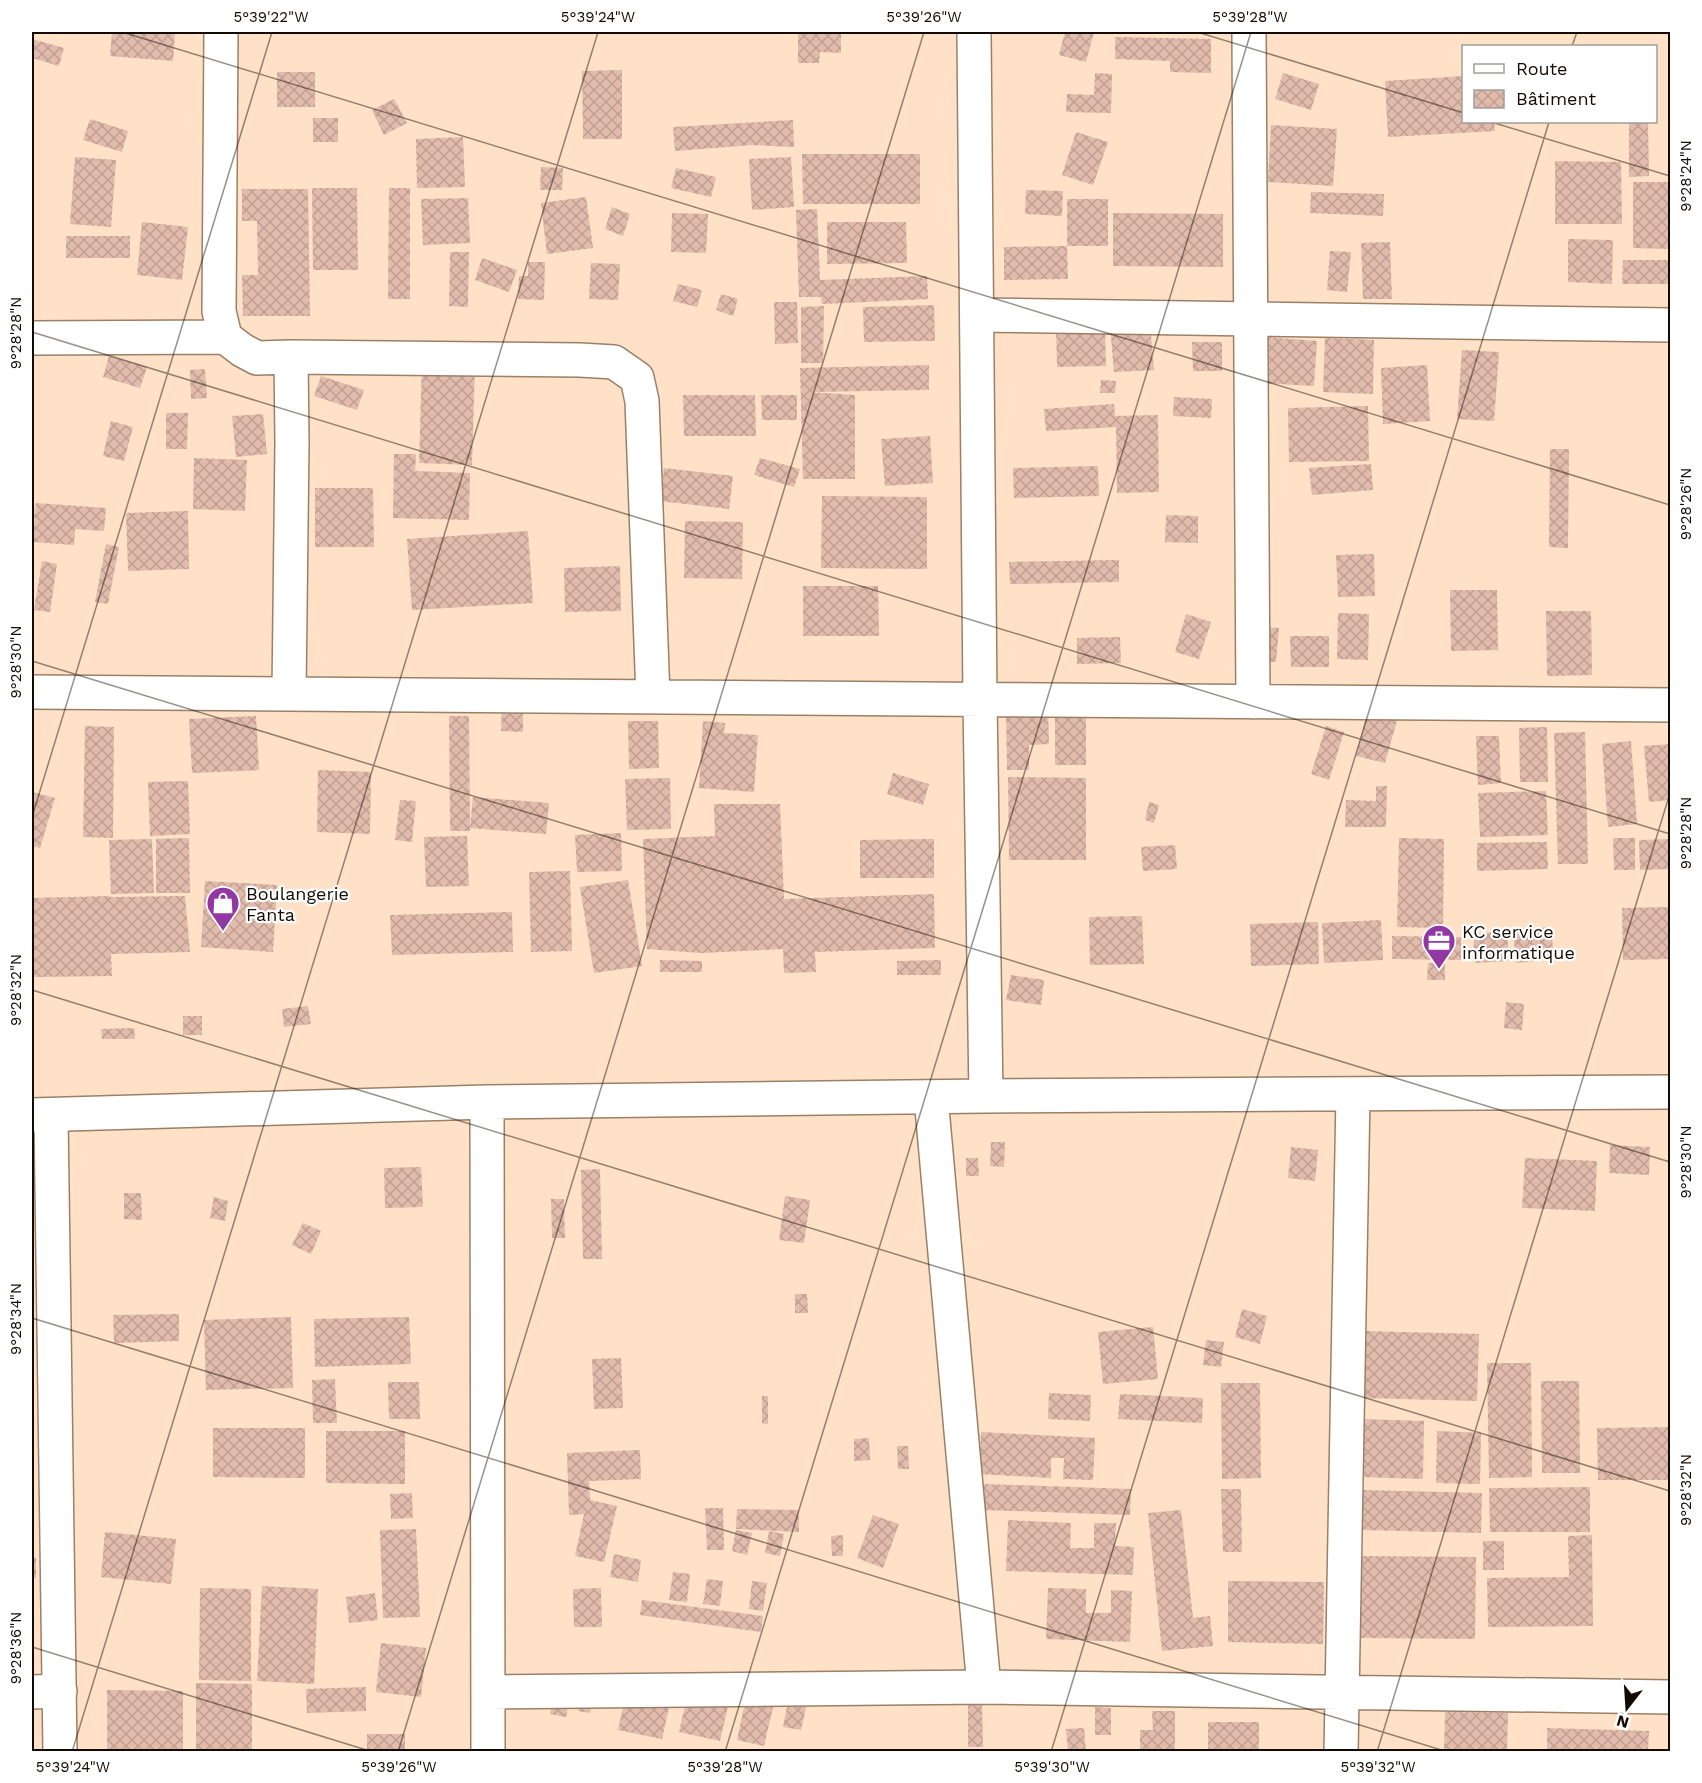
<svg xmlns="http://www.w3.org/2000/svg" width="1702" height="1783" font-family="'Work Sans',sans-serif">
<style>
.building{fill:url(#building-cross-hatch)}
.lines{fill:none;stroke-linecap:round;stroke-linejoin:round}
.minor-casing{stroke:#9b8067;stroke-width:36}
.minor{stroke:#fff;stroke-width:33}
.ticks{fill:none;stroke:#130a03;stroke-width:1.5;stroke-opacity:0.45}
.labels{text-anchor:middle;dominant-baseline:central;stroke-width:4.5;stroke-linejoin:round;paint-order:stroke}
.poi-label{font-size:18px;fill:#130a03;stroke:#fff;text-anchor:start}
.neatline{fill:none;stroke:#130a03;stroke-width:2}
.ticks-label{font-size:15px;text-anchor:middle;fill:#130a03}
</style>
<defs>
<pattern id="building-cross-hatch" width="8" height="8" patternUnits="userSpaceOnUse" patternTransform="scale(1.5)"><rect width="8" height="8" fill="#e1bbac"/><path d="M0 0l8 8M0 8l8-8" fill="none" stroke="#c09f92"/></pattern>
</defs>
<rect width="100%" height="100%" fill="#fee1c6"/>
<path class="building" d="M112,32L175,33L173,61L110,56Z
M798,32L841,34V53L820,52L819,63H798Z
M1065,32H1094L1086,62L1059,55Z
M1115,37L1211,39V73L1170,72V61L1115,59Z
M32,39L64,48L59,66L32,58Z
M622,70V139H583L582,71Z
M277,72H315V107H277Z
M1095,73L1112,74L1111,113L1066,112L1067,94L1094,95Z
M1283,73L1319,84L1311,110L1275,99Z
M1464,76V122H1494L1495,131L1388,137L1385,81Z
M394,99L407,123L384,135L372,110Z
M313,118H338V142H313Z
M90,119L128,131L122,152L83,140Z
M793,120L794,147L752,145L675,151L673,127Z
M1629,122H1648L1649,176L1629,177Z
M1271,125L1337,129L1333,186L1268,182Z
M1076,132L1108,142L1093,185L1062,175Z
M463,137L465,187L417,188L416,139Z
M802,154H920V204H803Z
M75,157L116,160L111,227L70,224Z
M791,157L794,207L752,210L749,159Z
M1555,161L1621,162L1622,224H1555Z
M541,167L563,168L562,190H540Z
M676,168L716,177L711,197L671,188Z
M1633,182H1670V249L1633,248Z
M312,188H357L358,270H313Z
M389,188H410V299H388Z
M242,189H308L310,316H243L242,275H258L257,221H242Z
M1026,190L1063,191L1062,216L1025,214Z
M1311,192L1384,194L1383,216L1310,213Z
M586,197L593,248L547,254L541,203Z
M468,198L470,243L423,245L421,199Z
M1067,199H1108V246H1067L1068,279L1004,280V247L1067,246Z
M612,207L630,214L623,236L605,229Z
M817,209L820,280L927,276L928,299L822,304L821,297H799L796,210Z
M672,213L708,214L706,253L671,252Z
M1113,213L1223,214V267L1113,266Z
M142,222L188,227L182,280L137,275Z
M827,222H906L907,263L827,264Z
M66,236H130V258H66Z
M1568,239L1613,240L1612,284L1568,282Z
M1390,242L1392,299H1363L1361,243Z
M1330,251L1351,252L1347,292L1327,290Z
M450,252H469L468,307L449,306Z
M482,258L517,270L509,292L475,280Z
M1623,260H1670V284H1622Z
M528,262H545L544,300L518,299L519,276H528Z
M591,263L620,264L618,300L589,299Z
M678,284L702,290L697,307L673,301Z
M721,294L738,299L733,316L716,310Z
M774,302H797L798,343L775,344Z
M934,305L935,341L864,342L863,307Z
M824,306L823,363H801V307Z
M1150,323L1154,370L1114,372L1110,325Z
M1105,327L1106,366L1057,367L1056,328Z
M1264,337L1317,341L1314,386L1260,383Z
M1325,338L1374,340L1373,394L1323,392Z
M1192,342H1222V371H1193Z
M1462,350L1499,352L1494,421L1457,419Z
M109,356L147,367L140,388L103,377Z
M422,362L475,364L472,465L419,463Z
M929,365V390L808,392L855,395V479H803L800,368Z
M1427,365L1430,421L1383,424L1381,368Z
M205,369L207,398L191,399L190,370Z
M321,376L364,390L357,410L314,396Z
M1101,380L1116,381L1115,393H1100Z
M683,395H755L756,436H684Z
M761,395H797V420H762Z
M1174,397L1212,399L1211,418L1173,416Z
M1114,404L1115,416L1158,415L1159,492L1117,493L1116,427L1046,431L1044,409Z
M1368,406L1369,461L1289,462L1288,408Z
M166,413H188L187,449H166Z
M263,414L267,454L236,457L232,416Z
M111,421L133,427L124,461L103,456Z
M930,436L933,483L885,486L881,439Z
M1550,449H1569L1568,548L1549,547Z
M394,454H416L415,471L470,473L469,520L393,518Z
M194,458L247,460L245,511L193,509Z
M760,458L800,469L794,487L754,475Z
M1371,464L1373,490L1312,495L1309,468Z
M1098,466L1099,496L1014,498L1013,468Z
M664,468L733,476L729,509L660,501Z
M32,484H33L35,518H32Z
M315,488H373L374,547H315Z
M822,496L927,497V569L821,568Z
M36,503L106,508L104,531L75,529L74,545L33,542Z
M188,511L189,569L128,571L126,513Z
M1166,515L1198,516V543L1165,542Z
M685,521L743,522L742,579L684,578Z
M528,531L533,603L412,610L407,539Z
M106,544L119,547L108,604L95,602Z
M1374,554L1375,596L1338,597L1336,555Z
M1119,560V582L1010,584L1009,562Z
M42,561L57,564L50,612L34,610Z
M620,566L621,611L565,612L564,568Z
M803,586H878L879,636H803Z
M1450,590H1497L1498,650L1451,651Z
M1546,611H1591L1592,675L1547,676Z
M1338,613L1369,614L1368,660L1337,659Z
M1186,614L1211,622L1199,659L1175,652Z
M1259,627L1279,628L1276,662L1257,661Z
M1290,636H1329V667H1291Z
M1120,637L1121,663L1077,664V638Z
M502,707H523V732L501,731Z
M1368,709L1398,717L1385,763L1356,756Z
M1006,710H1048L1049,744L1029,745V770H1007Z
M1055,713H1086V765H1055Z
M256,716L259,770L192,773L189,719Z
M449,716H469L470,831H450Z
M628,721H658L659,768L629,769Z
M703,721L725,723L724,733L758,735L754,792L699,788Z
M85,726L114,727L113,838L83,837Z
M1326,726L1344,732L1329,780L1311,774Z
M1547,727L1548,782H1520L1519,728Z
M1585,732L1588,864H1558L1554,733Z
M1476,736H1499L1501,783L1478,785Z
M1631,741L1637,824L1608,827L1602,744Z
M1670,744V800L1649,802L1644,746Z
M318,770L371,772L370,834L317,832Z
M893,773L929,784L923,805L887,794Z
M1008,777L1086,778V860H1009Z
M670,778L671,829L627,830L625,779Z
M188,781L190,834L150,836L148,782Z
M1376,786H1387L1386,827H1345L1346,800L1376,801Z
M1546,791L1548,835L1480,837L1478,793Z
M32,792L55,798L40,848L32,846Z
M473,797L549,803L546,834L470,828Z
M400,800L416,801L412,842L395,840Z
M1149,802L1159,805L1154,823L1145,820Z
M714,804H780L784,899L934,894L935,948L815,952L816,972L784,973L783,949L701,953L647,949L643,839L715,836Z
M621,833L622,871L577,872L575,835Z
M467,836L469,886L426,887L424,837Z
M189,838L190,893H156V839Z
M1399,838L1444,839L1443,928L1397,927Z
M1613,838H1635V870H1614Z
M152,839L154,893L111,894L109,840Z
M934,839V878H860V840Z
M1670,839V869L1640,870L1639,840Z
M1547,842L1548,869L1477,871V843Z
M1175,845L1177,869L1143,871L1141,847Z
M570,871L572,951L531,952L529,872Z
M628,880L642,966L594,973L580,887Z
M205,881L277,885L273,952L201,947Z
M110,896V897L185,896L190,952L111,954L112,976L32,977V898Z
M1670,907V959L1623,960L1622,908Z
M512,912L513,952L392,955L390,915Z
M1142,916L1144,964L1090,965L1089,917Z
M1381,920L1383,960L1324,963L1322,923Z
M1318,922L1319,964L1251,966L1250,924Z
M1551,927L1554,959L1516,963L1513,930Z
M1507,931L1509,961L1475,963L1473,934Z
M1392,936L1461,937V960L1392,959Z
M660,960L702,961V972H660Z
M941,960V975H897V961Z
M1428,963H1445V980H1427Z
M1011,975L1044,980L1041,1005L1006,1000Z
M1506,1002L1524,1004L1522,1030L1504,1028Z
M308,1006L311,1024L284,1027L282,1009Z
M183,1016H202V1035H183Z
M134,1028L135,1039H102L101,1029Z
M991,1142H1005L1004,1167L990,1166Z
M1610,1145L1650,1147L1649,1175L1609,1173Z
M1291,1147L1318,1150L1315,1181L1288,1178Z
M966,1158H978L979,1176H966Z
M1525,1158L1597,1161L1595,1211L1522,1208Z
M421,1167L423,1207L385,1208L384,1168Z
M600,1169L602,1259H583L581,1170Z
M124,1193H141L142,1220L124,1219Z
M785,1196L810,1200L804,1243L779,1240Z
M214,1197L228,1201L225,1221L210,1218Z
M551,1199H564L565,1238H552Z
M303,1223L321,1231L311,1254L292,1245Z
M795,1294H807L808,1313H795Z
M1242,1309L1267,1316L1260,1344L1235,1337Z
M179,1314V1341L114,1343L113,1315Z
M291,1317L293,1388L206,1390L204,1320Z
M409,1317L411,1364L315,1367L314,1319Z
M1153,1327L1158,1379L1103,1384L1098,1332Z
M1365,1331L1479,1334L1477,1401L1363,1398Z
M1206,1340L1224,1342L1221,1367L1203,1365Z
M621,1358L623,1408L594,1409L592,1359Z
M1487,1363H1531L1532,1477L1489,1478Z
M335,1379L337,1423H313L312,1380Z
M1541,1381H1579L1580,1473H1542Z
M388,1382H419L420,1419H389Z
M1221,1383H1260L1261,1478L1222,1479Z
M1049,1393L1091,1395L1090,1421L1048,1419Z
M1120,1394L1203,1398L1202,1423L1118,1419Z
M762,1396H768V1424L762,1423Z
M1360,1419L1424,1421L1423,1479L1359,1477Z
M1670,1427V1480H1598L1597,1428Z
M213,1428H305V1478L213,1477Z
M326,1431H405V1484L326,1483Z
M1437,1431L1481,1433L1480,1484L1436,1483Z
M981,1432L1095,1438L1093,1480L1063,1479L1064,1458H1051V1478L979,1474Z
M869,1438L870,1460L854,1461V1439Z
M897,1446H908L909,1469H898Z
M640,1450L641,1479L589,1481L590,1500L617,1506L604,1562L575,1556L584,1514L569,1515L567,1453Z
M984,1484L1131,1489L1130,1515L983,1510Z
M1590,1487V1532H1490L1489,1488Z
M1221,1489H1241L1242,1552H1223Z
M1363,1490L1482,1493L1481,1533L1362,1530Z
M412,1493L413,1518L391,1519L390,1494Z
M705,1508H723L724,1550H707Z
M737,1509L799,1510V1532L736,1529Z
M1181,1510L1193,1618L1210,1616L1213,1646L1162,1651L1148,1513Z
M873,1515L899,1524L883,1568L857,1558Z
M1008,1520L1071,1523L1070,1548H1094V1523H1116L1115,1546L1134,1547L1133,1575L1006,1571Z
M416,1529L420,1617L383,1618L380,1530Z
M736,1530L752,1533L747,1555L732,1551Z
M769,1531L784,1534L780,1556L765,1553Z
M105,1532L176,1539L171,1584L101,1577Z
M843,1535V1556H832L831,1536Z
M1592,1535L1593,1626L1488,1627L1487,1578L1569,1577L1568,1536Z
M1483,1541H1504V1570H1483Z
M614,1554L641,1560L638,1582L610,1577Z
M1360,1556L1476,1557L1475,1639L1360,1638Z
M32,1558H36V1578H32Z
M673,1572L690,1574L687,1602L669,1600Z
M707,1579L723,1581L720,1606L703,1604Z
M752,1581L767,1583L763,1611L749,1609Z
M1228,1581L1324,1582L1323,1644L1228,1642Z
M262,1586L318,1589L314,1684L257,1681Z
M200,1588L251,1589V1681L199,1680Z
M601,1588L602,1627H574L573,1589Z
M1048,1588L1086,1589V1613H1111V1590L1132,1591L1130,1642L1046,1639Z
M375,1593L378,1620L349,1623L346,1597Z
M642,1600L763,1616L761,1632L640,1615Z
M381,1643L426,1648L421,1697L376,1692Z
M196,1683L252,1684V1752H196Z
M366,1687V1711L307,1713L306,1689Z
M107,1690L183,1691V1752H107Z
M582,1693L594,1695L590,1713L578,1711Z
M747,1693L775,1699L764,1746L737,1740Z
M626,1694L670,1703L662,1739L618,1730Z
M554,1696L569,1700L566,1717L550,1714Z
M789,1696L808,1700L801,1730L783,1727Z
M687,1697L728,1706L720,1741L679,1732Z
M968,1702H982L983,1747H968Z
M1095,1707L1111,1708V1735H1095Z
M1152,1711H1175V1752H1140V1730H1153Z
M1445,1712L1508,1713L1507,1752H1444Z
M1208,1722H1259V1752H1208Z
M1084,1728L1086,1752H1068L1066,1729Z
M1547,1728L1649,1731L1648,1752H1547Z
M367,1734H405V1752H367Z"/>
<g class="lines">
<g class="minor-casing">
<path id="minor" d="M221,32L219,311L225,337L242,350L257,358L291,357L292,442L289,694
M974,32L980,700L986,1096
M1249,32L1253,702
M977,315L1670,325
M32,338L225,337
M291,357L580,360L614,362L637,378L642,401L653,697
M32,692L1670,705
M931,1097L984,1687
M487,1102L488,1752
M32,1115L487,1102L986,1096L1670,1092
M51,1115L60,1752
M32,1692L60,1691
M488,1692L984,1687L1670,1697
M1341,1752L1353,1095"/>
</g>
<use href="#minor" class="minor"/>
</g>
<path class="ticks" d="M122,32L1670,505M1197,32L1464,113M1572,46L1577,32M1491,122L1670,176M32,332L1670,834M32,661L1670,1162M32,817L272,32M32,990L1670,1491M32,1318L1448,1752M32,1647L373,1752M72,1752L598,32M398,1752L924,32M725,1752L1251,32M1051,1752L1549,122M1377,1752L1670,793"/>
<defs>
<g id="shop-pin" transform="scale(1.725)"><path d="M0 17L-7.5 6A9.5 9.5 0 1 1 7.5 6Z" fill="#9138a3" stroke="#fff"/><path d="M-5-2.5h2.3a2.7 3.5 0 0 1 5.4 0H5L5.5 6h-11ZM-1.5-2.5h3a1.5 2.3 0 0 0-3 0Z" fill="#fff"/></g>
<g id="office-pin" transform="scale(1.725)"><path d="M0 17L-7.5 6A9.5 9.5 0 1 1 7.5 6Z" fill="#9138a3" stroke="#fff"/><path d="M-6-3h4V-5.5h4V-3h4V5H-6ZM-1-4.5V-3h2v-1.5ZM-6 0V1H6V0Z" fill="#fff"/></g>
</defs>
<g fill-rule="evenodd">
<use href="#shop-pin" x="223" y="903"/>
<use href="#office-pin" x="1439" y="941"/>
</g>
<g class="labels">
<g class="poi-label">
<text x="246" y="893">Boulangerie<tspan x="246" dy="21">Fanta</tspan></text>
<text x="1462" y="931">KC service<tspan x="1462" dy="21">informatique</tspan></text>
</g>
</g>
<rect width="1702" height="1783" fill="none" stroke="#ffffff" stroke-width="66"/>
<rect x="1462" y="45" width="195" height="78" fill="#ffffff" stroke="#a19d9a" stroke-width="1.5"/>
<rect x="1474" y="64" width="30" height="9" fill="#ffffff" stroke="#a19d9a" stroke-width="1.5"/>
<text x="1516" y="75" font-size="18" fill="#130a03">Route</text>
<rect x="1474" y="90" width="30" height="18" fill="url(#building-cross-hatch)" stroke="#a19d9a" stroke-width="1.5"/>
<text x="1516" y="105" font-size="18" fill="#130a03">Bâtiment</text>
<g transform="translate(1627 1708) rotate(197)" stroke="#ffffff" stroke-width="4.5" paint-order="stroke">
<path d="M0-4.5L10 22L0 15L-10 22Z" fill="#130a03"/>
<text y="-9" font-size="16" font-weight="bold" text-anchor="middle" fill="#130a03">N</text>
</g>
<rect x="33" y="33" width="1636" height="1717" class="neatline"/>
<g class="ticks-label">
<text x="271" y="22">5°39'22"W</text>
<text x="598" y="22">5°39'24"W</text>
<text x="924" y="22">5°39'26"W</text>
<text x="1250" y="22">5°39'28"W</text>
<text transform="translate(1686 176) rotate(-90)" y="5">9°28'24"N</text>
<text transform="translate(16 333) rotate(-90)" y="5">9°28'28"N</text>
<text transform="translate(1686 504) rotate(-90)" y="5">9°28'26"N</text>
<text transform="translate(16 662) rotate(-90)" y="5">9°28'30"N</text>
<text transform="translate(1686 833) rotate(-90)" y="5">9°28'28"N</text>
<text transform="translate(16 990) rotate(-90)" y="5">9°28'32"N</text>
<text transform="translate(1686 1162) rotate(-90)" y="5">9°28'30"N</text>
<text transform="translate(16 1319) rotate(-90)" y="5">9°28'34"N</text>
<text transform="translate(1686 1490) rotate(-90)" y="5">9°28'32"N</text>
<text transform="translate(16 1648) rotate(-90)" y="5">9°28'36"N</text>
<text x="73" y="1772">5°39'24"W</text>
<text x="399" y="1772">5°39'26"W</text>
<text x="725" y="1772">5°39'28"W</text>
<text x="1052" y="1772">5°39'30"W</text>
<text x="1378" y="1772">5°39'32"W</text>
</g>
</svg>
